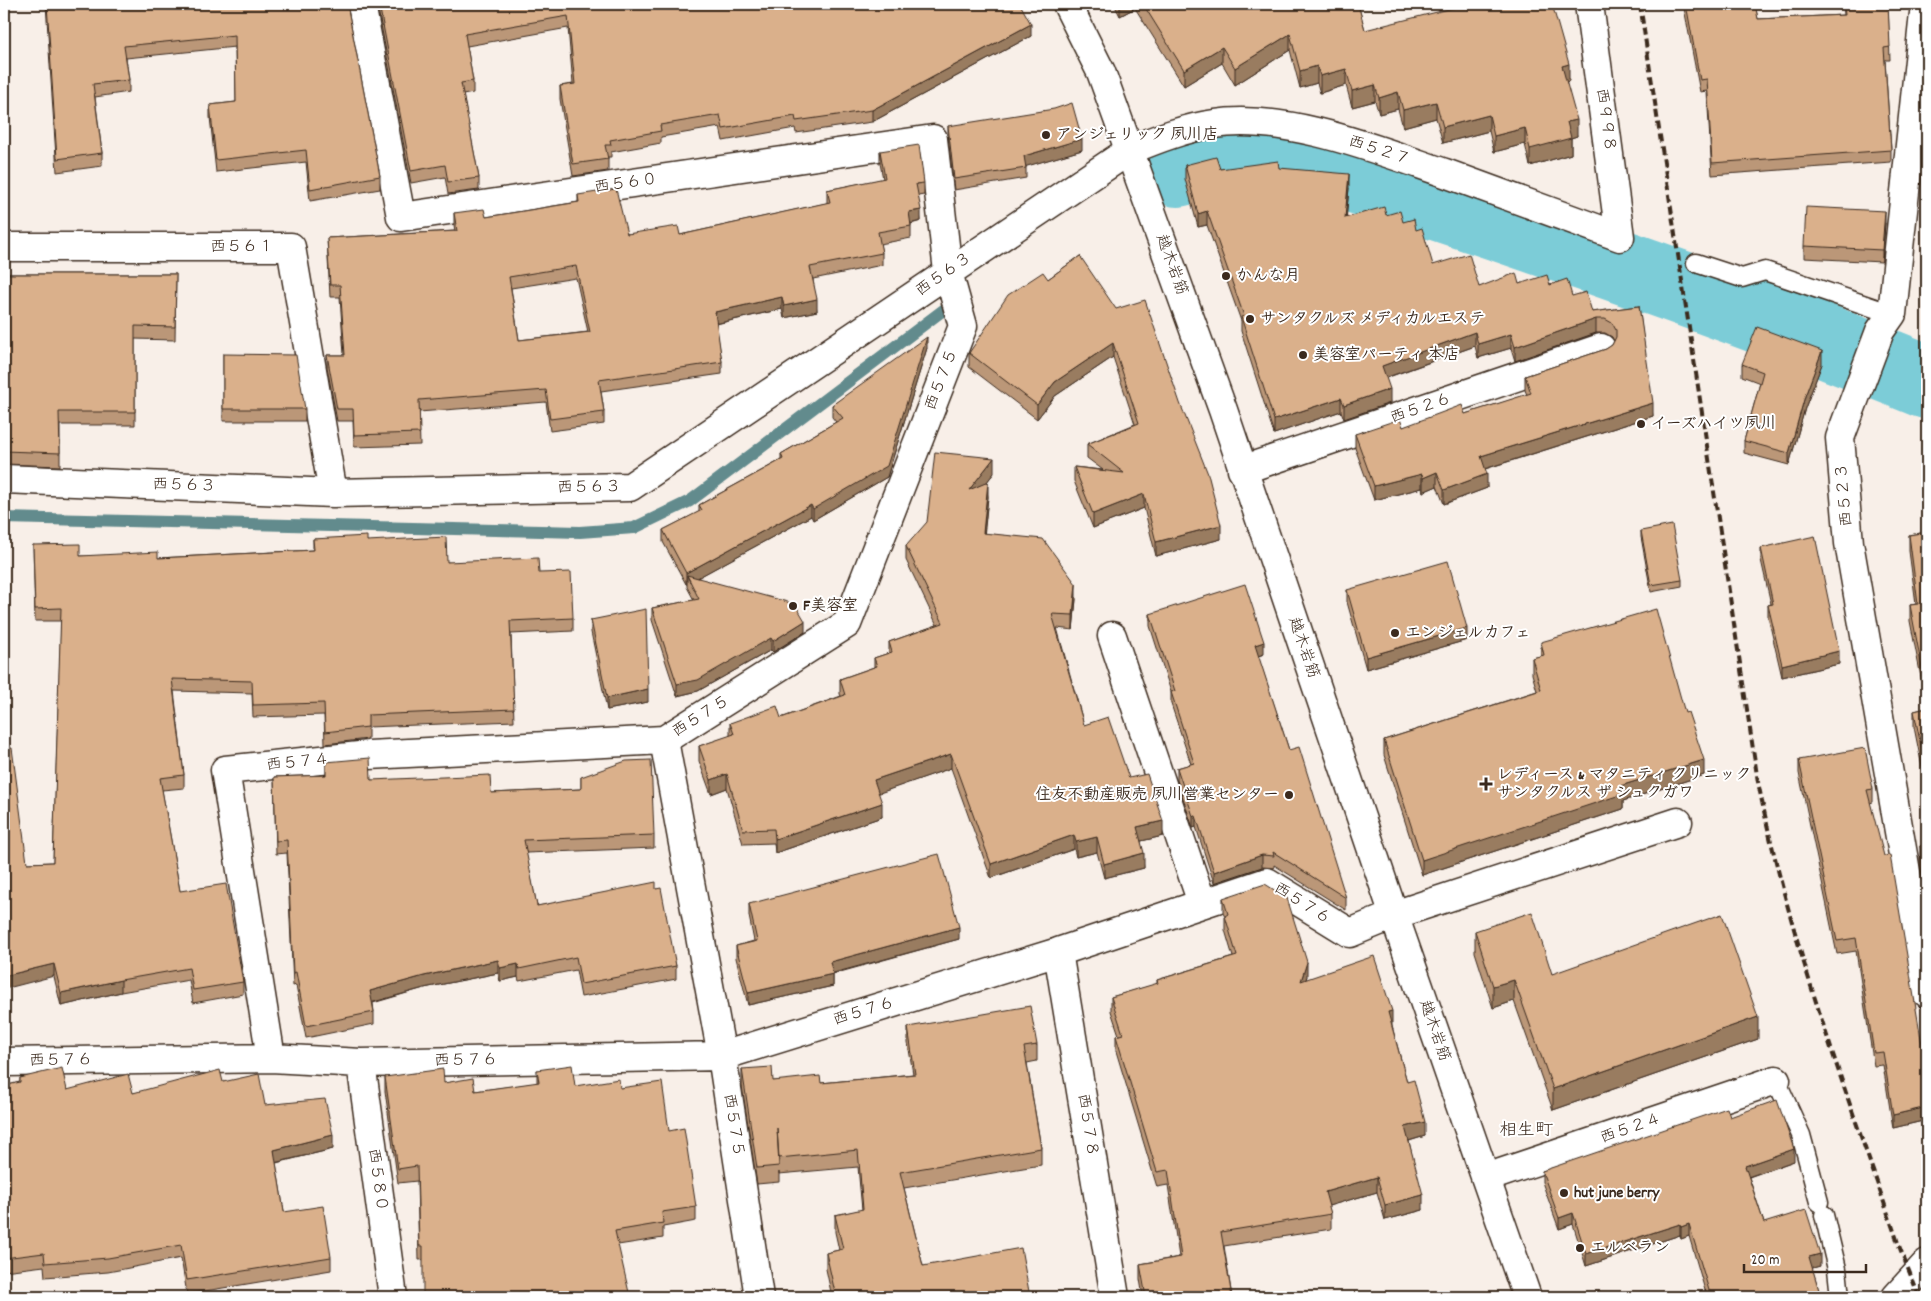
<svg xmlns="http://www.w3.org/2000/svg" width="1931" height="1301" font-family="Dekko,'Klee One',sans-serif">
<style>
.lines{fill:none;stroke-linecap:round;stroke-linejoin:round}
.stream{stroke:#628b8d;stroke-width:12}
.river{stroke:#7cccd7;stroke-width:74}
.service-casing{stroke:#3b2a1e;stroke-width:21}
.minor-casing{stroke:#3b2a1e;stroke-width:31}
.tertiary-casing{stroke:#3b2a1e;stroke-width:31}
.service{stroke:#fff;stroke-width:18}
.minor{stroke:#fff;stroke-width:28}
.tertiary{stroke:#fff;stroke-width:28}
.rail{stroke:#3b2a1e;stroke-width:4;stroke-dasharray:8 4;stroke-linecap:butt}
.wall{fill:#bb9778;stroke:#3b2a1e;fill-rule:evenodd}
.shaded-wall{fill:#997b61;stroke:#3b2a1e}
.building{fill:#dab08b;stroke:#3b2a1e;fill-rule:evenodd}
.poi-dot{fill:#3b2a1e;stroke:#fff;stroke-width:2}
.labels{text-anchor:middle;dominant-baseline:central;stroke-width:4;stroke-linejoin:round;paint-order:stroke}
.street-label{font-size:16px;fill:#3b2a1e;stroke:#fff}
.poi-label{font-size:16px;font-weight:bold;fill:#3b2a1e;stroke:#fff;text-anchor:start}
.neighbourhood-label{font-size:18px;fill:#3b2a1e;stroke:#fff}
</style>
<rect width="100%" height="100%" fill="#f8efe8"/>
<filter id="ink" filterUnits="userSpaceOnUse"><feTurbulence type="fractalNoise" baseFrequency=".02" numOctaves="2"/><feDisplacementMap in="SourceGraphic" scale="10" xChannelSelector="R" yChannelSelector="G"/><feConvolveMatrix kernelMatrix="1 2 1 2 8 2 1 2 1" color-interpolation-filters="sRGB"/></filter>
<g filter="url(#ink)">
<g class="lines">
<path class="stream" d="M4,518L580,532L634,528L690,501L946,308"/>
<path class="river" d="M1177,170L1252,152L1288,156L1320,165C1525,231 1729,301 1927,382"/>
<g class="service-casing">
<path id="service" d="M1696,263L1742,278L1765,271L1892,314
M1776,1080L1801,1135L1819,1202
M1824,1215L1837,1269L1840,1297"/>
</g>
<g class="minor-casing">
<path id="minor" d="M361,4L401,217L933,139L948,272L963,326L847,624L664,740L722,1056L759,1297
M1925,4L1892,314L1880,331L1840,438L1849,543L1927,993
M4,247H291L333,493
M1242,470L1601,348
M4,479L333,493L630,487L1130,150C1157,139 1185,128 1214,124C1286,113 1378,150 1445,173C1504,194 1562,216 1620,237L1589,4
M1112,636L1202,903
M1058,952L1115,1297
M271,1058L225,770L369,755L664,740
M4,1062L271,1058L361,1063L722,1056L1058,952L1267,882L1350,933L1394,915L1678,822
M361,1063L393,1297
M1486,1178L1776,1080
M1896,1297L1927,1263"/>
</g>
<g class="tertiary-casing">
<path id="tertiary" d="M1067,4L1101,72L1223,410L1394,915L1527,1297"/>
</g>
<use href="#service" class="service"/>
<use href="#minor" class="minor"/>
<use href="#tertiary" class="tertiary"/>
<path class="rail" d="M1640,4L1758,782C1789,938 1844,1087 1896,1237C1903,1258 1912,1277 1919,1297"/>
</g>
<path class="wall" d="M46,4H347L380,176V189L310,201L306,162L216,172L210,117V105L236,102L235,47L126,58L129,80V92L95,97L102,153V166L57,172Z
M377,4H1020L1031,36L872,122L796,133L795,128L723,141L720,127L661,137V143L611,152V157H608V171L573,176L560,99V86L573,84L568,28L467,46L473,81V93L463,95L479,178V190L448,194L445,177L411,183Z
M1114,4H1358L1365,30L1569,81L1566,82L1577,136L1571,138V154L1530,166L1525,144L1494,152L1489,131L1443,143L1436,118L1403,127L1398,109L1379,114L1375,101L1352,107L1346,85L1320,93L1317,83L1300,88L1290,50L1235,85L1222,63L1184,86L1135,8L1120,16Z
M1684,4H1755L1758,19L1844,15L1843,4H1888L1890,60H1885L1891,150V162L1712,175L1707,91L1700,92L1684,8Z
M948,126L1082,150L1026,166V178L954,190L948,137Z
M880,151L924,183V195L918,196L921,221L911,224V238L880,244L882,253V265L813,279L817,311L784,318L782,309L716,324L722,362V374L601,391L604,412V424L550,431L546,402L419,412L420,445L354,447L353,421H337L327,367V355H344L340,297H330L327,238L455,231L454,225V213L486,217L578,202V195L627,234L680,235L827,203V190L883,179L880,163ZM576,278L588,332L519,340L511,288Z
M1185,165L1220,169L1279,168L1349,188L1346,218L1386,215L1403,222L1416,230L1433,265L1479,287L1519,284L1550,285L1572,296L1592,312L1639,306L1653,416L1485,469L1487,488L1444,504L1437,486L1423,492L1422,488L1374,500L1355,448V434L1403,427L1465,414L1527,395L1525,390V376L1606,349L1612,345L1614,341L1612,337L1605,333H1596L1515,361L1511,348L1478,358L1475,346L1386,378L1390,403L1344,419L1341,411L1274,434L1241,331V321L1207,225L1198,227L1185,179Z
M1885,223L1882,262L1804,258V246Z
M1080,256L1221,539L1156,556L1144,508L1093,528L1074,481V467L1103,470L1087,458V444L1135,424L1113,357L1055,396L1037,419L969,367V353L1048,279Z
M4,270L6,274H176L175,340L135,339V425H60V466L4,464Z
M927,348L887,477L813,520L811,516L697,578L805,632L773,652L771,650L698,691L677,696L652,620V608L694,600L687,587V584H686L663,542V530L699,512V505L781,460V454L836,422L832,417V405Z
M223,354L305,409V421H223Z
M1742,364H1822L1805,408L1789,465L1744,453V441L1760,383L1742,376Z
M994,473L986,483L988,497L984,533L1076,599L1073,630L1057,628L1084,725L1129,778L1163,836L1141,841L1144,868L1104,878L1097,852L1076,857L1074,849L991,878L951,768L878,793L882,817L775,853L774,843L743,844L727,788L711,794L699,761V746L730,736V723L781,718L841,696L840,694V679L874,667V658L889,653V642L937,625L906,560V546Z
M1641,531L1682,580V586L1651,592L1641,537Z
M1927,532V771L1923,772L1914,727V711L1927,708L1910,621V605L1916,604L1909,551V535Z
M313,539L367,541L447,562L539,573L573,618V631L511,634L514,721L368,727V739L325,744L324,715L253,717L252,693L174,691L184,775V788L162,790L180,891L243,982V994L193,1003L189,980L121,992L61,1006L27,863L53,862L61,621H35L33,545L80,556L158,558L313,550Z
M1761,548L1839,664L1782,677L1768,617V605L1771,604L1761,560Z
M1347,590L1467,640L1366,669L1347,602Z
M1150,614L1264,654L1258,656L1289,750L1346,898V910L1274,865V868L1262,867L1214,883L1196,827L1193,828L1177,780V768L1191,764L1171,704V692L1150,626Z
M591,620L648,702L607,710L591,632Z
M1541,642L1685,713L1704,775L1623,801V809L1422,875L1384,755V740L1537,691L1532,674V658L1541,656Z
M1799,760L1873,789V802L1870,803L1926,1068H1927V1120L1893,1128L1883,1065L1874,1066L1856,951L1837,954L1799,773Z
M326,762L371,780L491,793L581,789V777L654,835V848L526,853L537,906L656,889L676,966V979L581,997L576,970L519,981L518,977L500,981L498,973L424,988L373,1003L374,1012V1024L306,1038L296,985L293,986L287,853L276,854L274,777L326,775Z
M1927,845V903L1920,863V846Z
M1223,898L1307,976L1306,979L1392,1025V1026L1407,1082L1425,1136L1409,1141L1423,1210L1385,1220L1377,1192L1328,1206L1331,1214V1229L1224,1246L1232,1297H1143L1140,1279V1264L1179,1257L1168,1185L1157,1187L1116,1051V1036L1119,1035L1111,1011V997L1157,984V980L1233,957L1225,930V917L1223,913Z
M749,904L959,939L833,974V986L748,1005L736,958V946L754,941L749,916Z
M1475,931L1552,974L1758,1039L1553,1110L1514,1001L1493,1008L1475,952Z
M908,1027L1037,1045V1061L1027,1063L1041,1148V1165L904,1188L923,1266L1030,1297H832L826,1269V1253L839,1250L835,1232V1215L862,1210L858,1167L779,1174V1172V1182L757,1184L742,1086V1069L773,1081L821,1083L913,1074L908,1043Z
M537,1070L575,1086L620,1088L669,1131L696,1207V1221L663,1227V1238L618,1245L419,1260L417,1181L398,1183L385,1091V1077L444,1083L475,1091L537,1083Z
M20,1078L67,1090L133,1093L223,1082L265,1105L333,1149L276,1163L284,1212L331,1257V1270L187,1294L181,1258L108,1272L45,1277L44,1266L4,1271V1086L20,1082Z
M1730,1117L1794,1161L1749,1177L1764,1223L1820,1266L1812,1268L1821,1297H1707L1689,1236L1681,1239L1680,1235L1586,1266L1573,1224L1559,1229L1542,1182V1171Z"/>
<path class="shaded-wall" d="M1120,4H1135V8L1120,16Z
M1031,24V36L872,122V110Z
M1290,34V50L1235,85V68Z
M1222,47V63L1184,86V70Z
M1569,64V81L1562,83V66Z
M1317,66V83L1300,88V71Z
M1346,69V85L1320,93V76Z
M1375,85V101L1352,107V91Z
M1398,92V109L1379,114V98Z
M1436,102V118L1403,127V110Z
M1489,115V131L1443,143V127Z
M1577,120V136L1571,138V154L1530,166V149L1567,122Z
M1525,128V144L1494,152V136Z
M1082,139V150L1024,167V156Z
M1349,174V188L1345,232V218Z
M921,210V221L909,224V212Z
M1207,211V225L1198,227V214Z
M1885,211V223L1882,262V250Z
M782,297V309L715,324V312Z
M817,299V311L784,318V306Z
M1596,319V333L1515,361V347Z
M1475,332V346L1382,379V366Z
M1511,334V348L1478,358V344Z
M927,337V348L887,477L813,520V509Z
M1113,343V357L1055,396L1037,419V405L1055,382Z
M1822,351V364L1805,408L1789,465V453L1805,396Z
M1390,389V403L1344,419V405Z
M1341,398V411L1274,434V420Z
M1653,403V416L1481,470V456Z
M5,450V463L4,464V451Z
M994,458V473L969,504V490Z
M1437,472V486L1423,492V478Z
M1422,474V488L1374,500V486Z
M1487,474V488L1444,504V490Z
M988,482V497L983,547V533Z
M1144,494V508L1093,528V514Z
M811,505V516L690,582L687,575V584H686V573Z
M1221,525V539L1156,556V542Z
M1076,584V599L1073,630V615Z
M805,621V632L773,652V641Z
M1467,628V640L1366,669V657Z
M771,638V650L698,691L677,696V684Z
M1264,642V654L1255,657V645Z
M1839,651V664L1782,677V665Z
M648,689V702L607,710V698Z
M951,754V768L874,795V780Z
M1927,755V771L1923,772V756Z
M1704,760V775L1623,801V809L1422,875V860L1620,786Z
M727,774V788L711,794V780Z
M882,803V817L775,853V839Z
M1193,816H1196V827L1193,828Z
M1163,821V836L1137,842V827Z
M1074,835V849L991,878V864Z
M1097,837V852L1076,857V842Z
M1144,853V868L1104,878V864Z
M1262,855V867L1214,883V872Z
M959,927V939L830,974V962Z
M498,960V973L424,988L370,1003V991L424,976Z
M1307,962V976L1301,996V981Z
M54,964V976L4,989V976Z
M518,964V977L500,981V968Z
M833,974V986L748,1005V993Z
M121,980V992L61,1006V993Z
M1514,980V1001L1493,1008V986Z
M1392,1011V1025L1388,1027V1012Z
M1758,1017V1039L1553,1110V1089Z
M1927,1107V1120L1893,1128V1115Z
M1425,1122V1136L1405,1142V1127Z
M333,1135V1149L274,1163V1150Z
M1794,1149V1161L1745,1178V1166Z
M1377,1177V1192L1325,1207V1192Z
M1423,1195V1210L1385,1220V1205Z
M1573,1213V1224L1559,1229V1218Z
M1680,1224V1235L1586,1266V1254Z
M1689,1224V1236L1681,1239V1227Z
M1820,1254V1266L1809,1269V1257Z"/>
<path class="building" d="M47,4H347L380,176L310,189L306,150L216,160L210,105L236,102L235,35L124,46L129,80L93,84L102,153L57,159Z
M379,4H1020L1031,24L872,110L796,121L795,116L723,129L720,115L660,125L661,131L610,140L611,145H605L608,159L573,164L560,86L575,84L568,16L465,34L473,81L461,83L479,178L448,182L445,165L411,171Z
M1143,4H1358L1365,30L1469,4H1552L1569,64L1562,66L1577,120L1567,122L1571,138L1530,149L1525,128L1494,136L1489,115L1443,127L1436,102L1403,110L1398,92L1379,98L1375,85L1352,91L1346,69L1320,76L1317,66L1300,71L1290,34L1235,68L1222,47L1184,70Z
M1686,4H1755L1758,19L1845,15L1844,4H1888L1890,47L1884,48L1891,150L1712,163L1707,79L1700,80Z
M1072,103L1082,139L1024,156L1026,168L954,179L948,126L1054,109Z
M919,145L924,183L916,184L921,210L909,212L911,226L878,232L882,253L810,267L817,299L784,306L782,297L715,312L722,362L599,380L604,412L550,419L546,390L419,400L420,433L354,435L353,409H337L327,355H345L340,285H330L327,238L457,231L454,213L484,209L486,217L579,202L578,195L616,189L627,234L678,226L680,235L830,202L827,190L885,178L880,151ZM576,266L590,332L519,340L509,277Z
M1216,157L1220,169L1278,161L1279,168L1349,174L1345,218L1384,207L1386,215L1400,211L1403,222L1414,219L1416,230L1422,228L1433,265L1469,254L1479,287L1516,273L1519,284L1547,275L1550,285L1567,279L1572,296L1586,292L1592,312L1639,306L1653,403L1481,456L1487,474L1444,490L1437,472L1423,478L1422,474L1374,486L1355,434L1400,419L1403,427L1462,405L1465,414L1531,393L1525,376L1606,349L1612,345L1616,337V330L1612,323L1605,319H1596L1515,347L1511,334L1478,344L1475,332L1382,366L1390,389L1344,405L1341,398L1274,420L1241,317L1244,316L1207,211L1198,214L1185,165Z
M1806,207L1885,211L1882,250L1804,246Z
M1080,256L1116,309L1145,300L1180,403L1208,474L1221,525L1156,542L1144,494L1093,514L1074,467L1124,473L1087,444L1139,423L1113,343L1055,382L1037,405L969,353L1008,295L1043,272L1048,279Z
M4,270H6V274H176L175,327L135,326V412H59L60,453L4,451Z
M1757,327L1822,351L1805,396L1789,453L1744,441L1763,372L1742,364Z
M927,337L887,466L813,509L811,505L686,573L663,530L702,510L699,505L783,459L781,454L843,418L832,405Z
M223,354L296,355L305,409H223Z
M935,452L994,458L969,490L988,482L983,533L1043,539L1076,584L1073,615L1052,614L1084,725L1108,717L1129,778L1147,774L1163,821L1137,827L1144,853L1104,864L1097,837L1076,842L1074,835L991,864L951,754L874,780L882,803L775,839L774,829L743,830L727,774L711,780L699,746L734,734L730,723L777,706L781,718L845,695L840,679L877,666L874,658L892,652L889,642L943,623L906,546L927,522Z
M1672,525L1682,580L1651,585L1641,531Z
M1927,532V695L1910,605L1918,604L1909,535Z
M367,536V541L446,537L447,562L538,558L539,573L571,572L573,618L510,621L514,709L368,715V727L325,732L324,703L253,705L252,681L172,679L184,775L160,778L180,891L226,884L243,982L193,990L189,968L121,980L61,993L54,964L4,976V749L12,748L27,863L53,862L61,608L35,609L33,545L80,544V556L158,552V558L314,550L313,539Z
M1815,536L1839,651L1782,665L1768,605L1773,604L1761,548Z
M1448,561L1467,628L1366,657L1347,590Z
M687,575L795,604L805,621L773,641L771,638L698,680L677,684L652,608L699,599Z
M1245,584L1264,642L1255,645L1289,750L1299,747L1346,898L1273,852L1274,856L1262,855L1214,872L1196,816H1193L1177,768L1194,763L1171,692L1175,691L1150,614Z
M646,609L648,689L607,698L591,620Z
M1656,609L1685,713L1688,712L1704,760L1620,786L1623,794L1422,860L1384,740L1541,690L1532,658L1544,655L1541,642Z
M1927,708V755L1923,756L1914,711Z
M1865,748L1873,789L1867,790L1884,856L1890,855L1926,1068H1927V1107L1893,1115L1883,1052L1874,1053L1856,938L1837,941L1799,760Z
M370,758L371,780L490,775L491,793L581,789V777L626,761L651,760L654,835L524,840L537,906L656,882V889L661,888L676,966L581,984L576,957L519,969L518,964L500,968L498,960L424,976L370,991L374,1012L306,1026L296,972L293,973L287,840L276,841L274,777L326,775V762Z
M1927,845V887L1920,846Z
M939,854L959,927L830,962L833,974L748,993L736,946L757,941L749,904Z
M1265,884L1287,898L1307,962L1301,981L1374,956L1392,1011L1388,1012L1407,1082L1414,1080L1425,1122L1405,1127L1423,1195L1385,1205L1377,1177L1325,1192L1331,1214L1221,1232L1232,1297H1146L1140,1264L1181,1257L1168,1170L1157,1172L1116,1036L1123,1034L1111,997L1158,983L1157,980L1237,956L1225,916L1228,914L1223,898Z
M1532,912L1552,974L1722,914L1758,1017L1553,1089L1514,980L1493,986L1475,931Z
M1030,1006L1037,1045L1024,1047L1041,1148L900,1172L923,1266L1021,1248L1030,1297H836L826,1253L843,1249L835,1215L863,1209L858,1150L779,1158L777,1128L779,1166L757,1168L742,1069L772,1067L773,1081L820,1076L821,1083L915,1074L908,1027Z
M572,1065L575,1086L619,1079L620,1088L662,1082L669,1131L684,1128L696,1207L662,1212L663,1223L615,1231L630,1297H423V1246H419L417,1166L398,1169L385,1077L443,1069L444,1083L473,1078L475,1091L539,1082L537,1070Z
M62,1068L67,1090L128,1074L133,1093L220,1070L223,1082L259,1074L265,1105L325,1099L333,1135L274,1150L284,1212L323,1206L331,1257L187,1280L181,1245L108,1258L45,1263L44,1253L4,1258V1086L20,1082V1078Z
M1777,1100L1794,1149L1745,1166L1764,1223L1806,1210L1820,1254L1809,1257L1821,1297H1711L1689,1224L1681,1227L1680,1224L1586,1254L1573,1213L1559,1218L1542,1171L1727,1108L1730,1117Z"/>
</g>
<g class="poi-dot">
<circle cx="1046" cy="135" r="5"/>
<circle cx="1226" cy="276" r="5"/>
<circle cx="1250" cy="319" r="5"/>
<circle cx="1303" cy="355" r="5"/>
<circle cx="1641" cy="424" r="5"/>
<circle cx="793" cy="606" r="5"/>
<circle cx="1395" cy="633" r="5"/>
<path d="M1483.5 776.5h5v5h5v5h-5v5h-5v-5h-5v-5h5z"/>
<circle cx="1289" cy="795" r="5"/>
<circle cx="1564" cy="1193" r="5"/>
<circle cx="1580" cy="1248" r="5"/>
</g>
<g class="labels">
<g class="street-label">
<text transform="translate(1605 120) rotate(82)">西９９８</text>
<text transform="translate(1379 151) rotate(18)">西５２７</text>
<text transform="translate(626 184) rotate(-8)">西５６０</text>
<text x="242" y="247">西５６１</text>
<text transform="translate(1171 265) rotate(70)">越木岩筋</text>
<text transform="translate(944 275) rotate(-35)">西５６３</text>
<text transform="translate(942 380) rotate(-69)">西５７５</text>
<text transform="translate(1421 409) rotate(-19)">西５２６</text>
<text transform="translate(184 486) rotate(2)">西５６３</text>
<text transform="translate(589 488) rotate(-1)">西５６３</text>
<text transform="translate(1845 495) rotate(-95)">西５２３</text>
<text transform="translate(1303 648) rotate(71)">越木岩筋</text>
<text transform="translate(701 717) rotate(-32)">西５７５</text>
<text transform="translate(298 763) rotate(-6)">西５７４</text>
<text transform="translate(1302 904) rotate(32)">西５７６</text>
<text transform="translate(864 1012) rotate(-17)">西５７６</text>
<text transform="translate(1434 1031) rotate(71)">越木岩筋</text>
<text transform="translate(61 1061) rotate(-1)">西５７６</text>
<text transform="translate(466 1061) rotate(-1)">西５７６</text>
<text transform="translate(733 1125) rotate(81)">西５７５</text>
<text transform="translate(1087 1125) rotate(81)">西５７８</text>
<text transform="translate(1631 1129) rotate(-19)">西５２４</text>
<text transform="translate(377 1180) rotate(82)">西５８０</text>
</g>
<g class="poi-label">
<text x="1056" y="135">アンジェリック 夙川店</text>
<text x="1236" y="276">かんな月</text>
<text x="1260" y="319">サンタクルズ メディカルエステ</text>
<text x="1313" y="355">美容室パーティ 本店</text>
<text x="1651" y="424">イーズハイツ夙川</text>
<text x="803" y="606">F美容室</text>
<text x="1405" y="633">エンジェルカフェ</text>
<text x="1497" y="775">レディース &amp; マタニティ クリニック<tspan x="1497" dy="18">サンタクルス ザ シュクガワ</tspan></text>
<text x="1279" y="795" text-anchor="end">住友不動産販売 夙川営業センター</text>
<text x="1574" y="1193">hut june berry</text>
<text x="1590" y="1248">エルベラン</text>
</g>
<g class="neighbourhood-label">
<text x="1526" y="1131">相生町</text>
</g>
</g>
<rect width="1931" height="1301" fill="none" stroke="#fff" stroke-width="20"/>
<rect x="10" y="10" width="1911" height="1281" fill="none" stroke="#3b2a1e" stroke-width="2" filter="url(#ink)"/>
<path d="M1744 1264v8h122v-8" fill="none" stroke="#3b2a1e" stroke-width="2.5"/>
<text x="1751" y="1264" font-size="15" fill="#3b2a1e" stroke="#ffffff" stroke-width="4" paint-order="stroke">20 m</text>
</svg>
